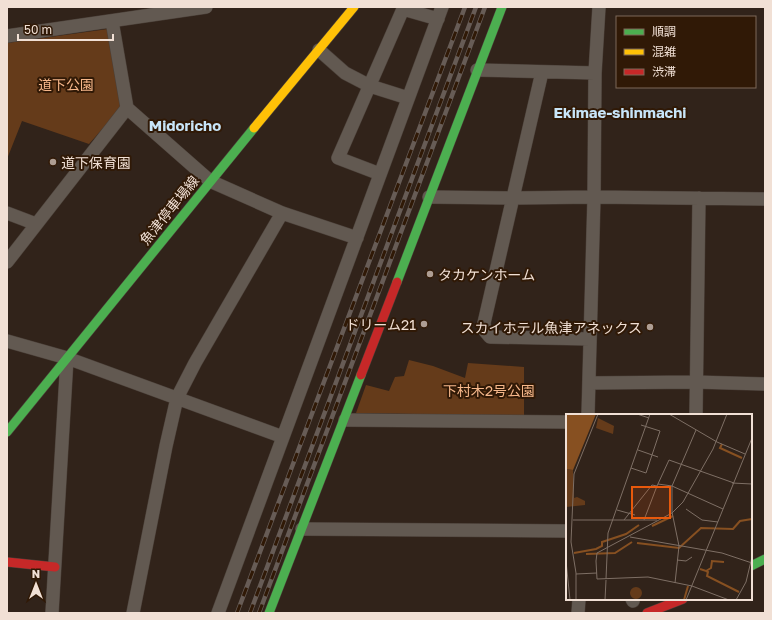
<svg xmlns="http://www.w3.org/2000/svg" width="772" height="620" font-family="'Golos Text','Noto Sans JP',sans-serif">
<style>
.green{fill:#653b1a}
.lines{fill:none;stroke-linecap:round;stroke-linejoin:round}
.street-casing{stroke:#4b4039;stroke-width:14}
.fast-casing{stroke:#4b4039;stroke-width:10}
.slow-casing{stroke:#4b4039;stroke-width:10}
.jam-casing{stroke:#4b4039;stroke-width:10}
.street{stroke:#625951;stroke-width:13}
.fast{stroke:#4caf50;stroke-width:9}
.slow{stroke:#ffc107;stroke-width:9}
.jam{stroke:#c62828;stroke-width:9}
.rail-casing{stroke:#675c56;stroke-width:4.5}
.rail{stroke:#301906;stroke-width:3;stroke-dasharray:9;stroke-linecap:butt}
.poi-dot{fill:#ae9e94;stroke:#301906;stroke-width:1.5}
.labels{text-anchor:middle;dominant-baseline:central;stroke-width:4;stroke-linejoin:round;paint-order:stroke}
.park-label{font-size:14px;fill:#f6b78a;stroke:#301906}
.poi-label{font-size:14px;fill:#f1e0d5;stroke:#301906;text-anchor:start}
.street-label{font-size:14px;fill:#f1e0d5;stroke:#301906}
.neighbourhood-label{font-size:15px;font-weight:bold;fill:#c8e5f8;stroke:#301906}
.inset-river{fill:none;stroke:#875021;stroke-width:2}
.inset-road{fill:none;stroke:#7e6f65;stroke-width:1}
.view{fill:#e8590c;fill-opacity:0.15;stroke:#e8590c;stroke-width:2}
.inset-edge{fill:none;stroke:#f1e0d5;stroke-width:2}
</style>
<rect width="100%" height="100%" fill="#31231a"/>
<path class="green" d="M108,29L121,108L89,144L22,121L7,159V43Z
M409,360L433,366L465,378L468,363L524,367V416L356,413L366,385L389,391L395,377L404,376Z"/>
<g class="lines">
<g class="street-casing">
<path id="street" d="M112,21L127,108L210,181L282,213L357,238
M7,36L206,7
M319,50L345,73L370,86L408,98
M477,70L595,73
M542,72L484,323L485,331L490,337L590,339
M380,174L338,158L403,9L438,19
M429,197L514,198L594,197L765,199
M7,213L36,224
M7,262L127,108
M7,341L67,358L283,437
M589,383L695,382L765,384
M588,415L594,197L595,73L599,7
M696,415L699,198
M345,420L567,422
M302,529L567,531
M632,599L633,601
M52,613L67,358
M133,613L166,446L177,398L195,363L282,213
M218,613L442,7
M578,613L579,599"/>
</g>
<g class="fast-casing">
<path id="fast" d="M397,282L502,7
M7,432L254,128
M751,566L765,559
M269,613L361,375"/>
</g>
<g class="slow-casing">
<path id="slow" d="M254,128L354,7"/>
</g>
<g class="jam-casing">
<path id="jam" d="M361,375L397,282
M7,562L55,567
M647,613L683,599"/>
</g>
<use href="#street" class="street"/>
<use href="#fast" class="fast"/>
<use href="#slow" class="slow"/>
<use href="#jam" class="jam"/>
<g class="rail-casing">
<path id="rail" d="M237,613L465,7
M250,613L476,7
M259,613L485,7"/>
</g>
<use href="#rail" class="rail"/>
</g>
<g class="poi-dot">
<circle cx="53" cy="162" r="4"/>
<circle cx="430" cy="274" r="4"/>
<circle cx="424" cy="324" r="4"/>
<circle cx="650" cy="327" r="4"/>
</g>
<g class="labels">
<g class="park-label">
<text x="66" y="84">道下公園</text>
<text x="489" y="390">下村木2号公園</text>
</g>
<g class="poi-label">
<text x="61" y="162">道下保育園</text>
<text x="438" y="274">タカケンホーム</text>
<text x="416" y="324" text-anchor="end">ドリーム21</text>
<text x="642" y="327" text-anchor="end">スカイホテル魚津アネックス</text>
</g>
<g class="street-label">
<text transform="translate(169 210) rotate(-51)">魚津停車場線</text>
</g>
<g class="neighbourhood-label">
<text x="620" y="112">Ekimae-shinmachi</text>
<text x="185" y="125">Midoricho</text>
</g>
</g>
<g transform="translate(566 414)">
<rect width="186" height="186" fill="#31231a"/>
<path d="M32,4L48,12L47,20L30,14ZM0,55L7,56L8,84L11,83L19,87V91L0,93ZM64 179a6 6 0 1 1 12 0a6 6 0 1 1-12 0Z" fill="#653b1a"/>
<path d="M0,0H30L7,56L0,55Z" fill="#875021"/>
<path class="inset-river" d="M156,30L154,34L176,44M86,112L107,102M71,129L113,134L135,114L167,115L174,107L186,105M8,139L30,135L36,132V128L60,120L73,111M20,140L49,139L66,128M134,155L140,157L145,154L146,147L158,148M140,157L142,158L141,162L173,178M118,186L122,172"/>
<path class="inset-road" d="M71,0L83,4M103,0L151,28L179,40M161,0L147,35L117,88L106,99L31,139L30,147L31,165L82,163L126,172L163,186M72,36L92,43M65,54L80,59L94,17L75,11M166,69L186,70M92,70L106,72L157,95M120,95L136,106L152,108M51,96L69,101M7,106H58L86,71L91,72L103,46L168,69M58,106H91M78,106L91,72M64,123L156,139L186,149M111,146L120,147L126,143M0,147L4,186M10,160L31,159M40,165L42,119L84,0M109,169L113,132L106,98V72L130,16M10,186V159L5,128L8,60L32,0M39,186L40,166M120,186L186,24M170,186L180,168L186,143"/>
<path class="view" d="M66,73H104V104H66Z"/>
<rect width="186" height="186" class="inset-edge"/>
</g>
<rect width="772" height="620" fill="none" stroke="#f1e0d5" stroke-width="16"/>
<rect x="616" y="16" width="140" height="72" fill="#301906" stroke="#7d6959"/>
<rect x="624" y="29" width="20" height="6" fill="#4caf50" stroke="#7d6959"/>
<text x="652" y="36" font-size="12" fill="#f1e0d5">順調</text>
<rect x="624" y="49" width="20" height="6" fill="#ffc107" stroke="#7d6959"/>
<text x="652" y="56" font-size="12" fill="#f1e0d5">混雑</text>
<rect x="624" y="69" width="20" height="6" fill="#c62828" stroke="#7d6959"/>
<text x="652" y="76" font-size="12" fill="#f1e0d5">渋滞</text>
<g transform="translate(36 584)" stroke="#301906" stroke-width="3" paint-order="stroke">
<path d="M0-3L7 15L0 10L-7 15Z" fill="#f1e0d5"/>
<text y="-6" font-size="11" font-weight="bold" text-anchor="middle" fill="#f1e0d5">N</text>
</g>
<path d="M18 34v6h95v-6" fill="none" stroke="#f1e0d5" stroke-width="2"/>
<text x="24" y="34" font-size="12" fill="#f1e0d5" stroke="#301906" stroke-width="3" paint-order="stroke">50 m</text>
</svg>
